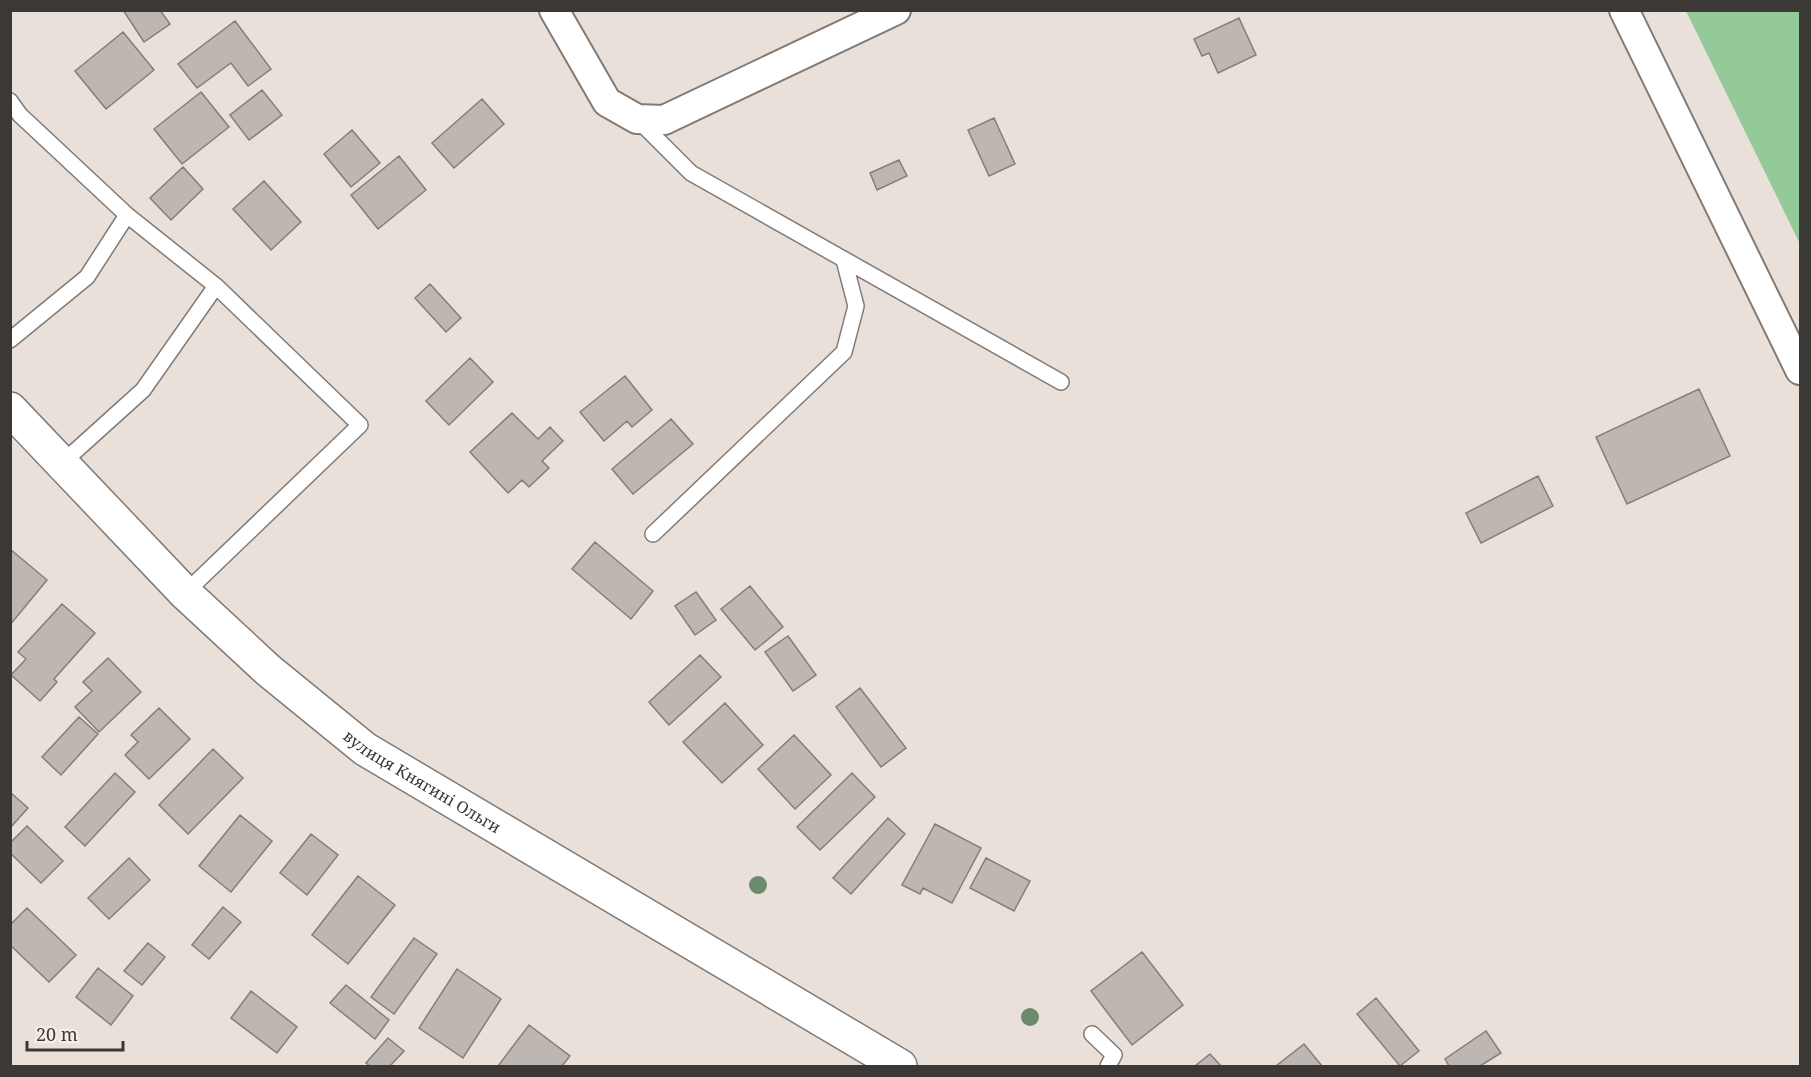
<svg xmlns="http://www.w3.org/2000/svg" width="1811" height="1077" font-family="'Noto Serif',serif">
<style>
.green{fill:#94ca99}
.building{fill:#beb6b0;stroke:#857d78;stroke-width:1.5}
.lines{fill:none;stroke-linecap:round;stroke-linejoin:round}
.service-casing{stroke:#827a75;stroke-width:18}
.minor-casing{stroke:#827a75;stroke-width:32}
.tertiary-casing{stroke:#827a75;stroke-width:36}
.service{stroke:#fff;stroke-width:15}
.minor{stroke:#fff;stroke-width:28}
.tertiary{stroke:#fff;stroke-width:33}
.tree{fill:#6b8a6e}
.labels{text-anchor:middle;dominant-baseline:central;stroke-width:4.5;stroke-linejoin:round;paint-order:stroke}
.street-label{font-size:16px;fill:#3b3836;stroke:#f6ede7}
</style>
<rect width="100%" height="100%" fill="#e9e0da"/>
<path class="green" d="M1686,11H1800V244Z"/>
<path class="building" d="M123,10H160L170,24L144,42Z
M1239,18L1256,55L1218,73L1209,53L1202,56L1194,39Z
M235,21L271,69L248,86L231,63L197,88L178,64Z
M123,32L154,70L106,109L75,71Z
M262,90L282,115L249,140L230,115Z
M201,92L229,127L182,164L154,129Z
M482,99L504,124L454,168L432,143Z
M994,118L1015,164L989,176L968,130Z
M352,130L380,163L351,187L324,154Z
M399,156L426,190L378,229L351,195Z
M899,160L907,176L877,190L870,173Z
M183,167L203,189L171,220L150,198Z
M264,181L301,222L271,250L233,209Z
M430,284L461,318L446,332L415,298Z
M470,358L493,382L449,425L426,401Z
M625,376L652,410L632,427L627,421L604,441L580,412Z
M1699,389L1730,456L1627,504L1596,437Z
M512,413L538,439L550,427L563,441L542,461L549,468L529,487L522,480L508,493L470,452Z
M671,419L693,444L633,494L612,469Z
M1538,476L1553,506L1481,543L1466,513Z
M595,542L653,591L631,619L572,569Z
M10,549L47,580L10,625Z
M750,586L783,627L755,650L721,609Z
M696,592L716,620L695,635L675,606Z
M62,604L95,633L54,679L57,682L40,701L11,675L26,659L18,652Z
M788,636L816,675L793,691L765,652Z
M700,655L721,677L669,725L649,702Z
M108,658L141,692L99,732L75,707L92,691L83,682Z
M860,688L906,748L881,767L836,707Z
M725,703L763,745L722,783L683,742Z
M159,708L190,739L149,779L125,755L138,742L131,735Z
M79,717L98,734L61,775L42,757Z
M794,735L831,775L795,809L758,769Z
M213,749L243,778L188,834L159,805Z
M115,773L135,792L85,846L65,827Z
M852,773L875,797L820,850L797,827Z
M10,792L28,808L10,828Z
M240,815L272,841L231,892L199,866Z
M888,818L905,834L851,894L833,878Z
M935,824L981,848L952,903L923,888L920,894L902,885Z
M27,826L63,861L41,883L10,853V843Z
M311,834L338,855L307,895L280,873Z
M129,858L150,880L109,919L88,898Z
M986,858L1030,881L1014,911L970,888Z
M358,876L395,905L348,964L312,935Z
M223,907L241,922L209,959L192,945Z
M27,908L76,955L49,982L10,945V925Z
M414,938L437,954L394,1014L371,997Z
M148,943L165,957L142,985L124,971Z
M1142,952L1183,1005L1132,1045L1091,991Z
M98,968L133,996L111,1025L76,997Z
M457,969L501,999L463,1058L419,1028Z
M346,985L389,1020L375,1039L330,1003Z
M251,991L297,1027L277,1053L231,1018Z
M1376,998L1419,1051L1400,1066L1357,1014Z
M529,1025L570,1056L562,1066H498Z
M1486,1031L1501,1053L1480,1066H1449L1445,1059Z
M388,1038L404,1051L390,1066H370L366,1063Z
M1304,1044L1322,1066H1276Z
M1210,1054L1221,1066H1195Z"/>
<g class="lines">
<g class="service-casing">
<path id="service" d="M10,101L20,115L127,215L216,286L360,425L185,593
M639,121L691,173L1061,382
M10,340L87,277L127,215
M61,464L143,390L216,286
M653,534L844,352L856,306L844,260
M1092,1034L1114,1055L1108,1066"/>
</g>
<g class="minor-casing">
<path id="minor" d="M554,10L607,102L637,119L664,120L896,10
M1624,10L1800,370"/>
</g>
<g class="tertiary-casing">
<g id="tertiary">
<path id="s1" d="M10,409L185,593L268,670L365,749L900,1066"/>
</g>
</g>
<use href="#service" class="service"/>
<use href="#minor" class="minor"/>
<use href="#tertiary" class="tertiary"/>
</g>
<g class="tree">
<circle cx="758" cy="885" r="9"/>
<circle cx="1030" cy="1017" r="9"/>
</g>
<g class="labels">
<g class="street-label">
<text stroke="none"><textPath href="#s1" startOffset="558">вулиця Княгині Ольги</textPath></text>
</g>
</g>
<rect width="1811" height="1077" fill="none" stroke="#3b3836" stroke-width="24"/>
<path d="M27 1041v9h96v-9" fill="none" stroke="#3b3836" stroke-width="3"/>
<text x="36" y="1041" font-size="18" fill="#3b3836" stroke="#f6ede7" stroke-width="4.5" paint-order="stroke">20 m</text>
</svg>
